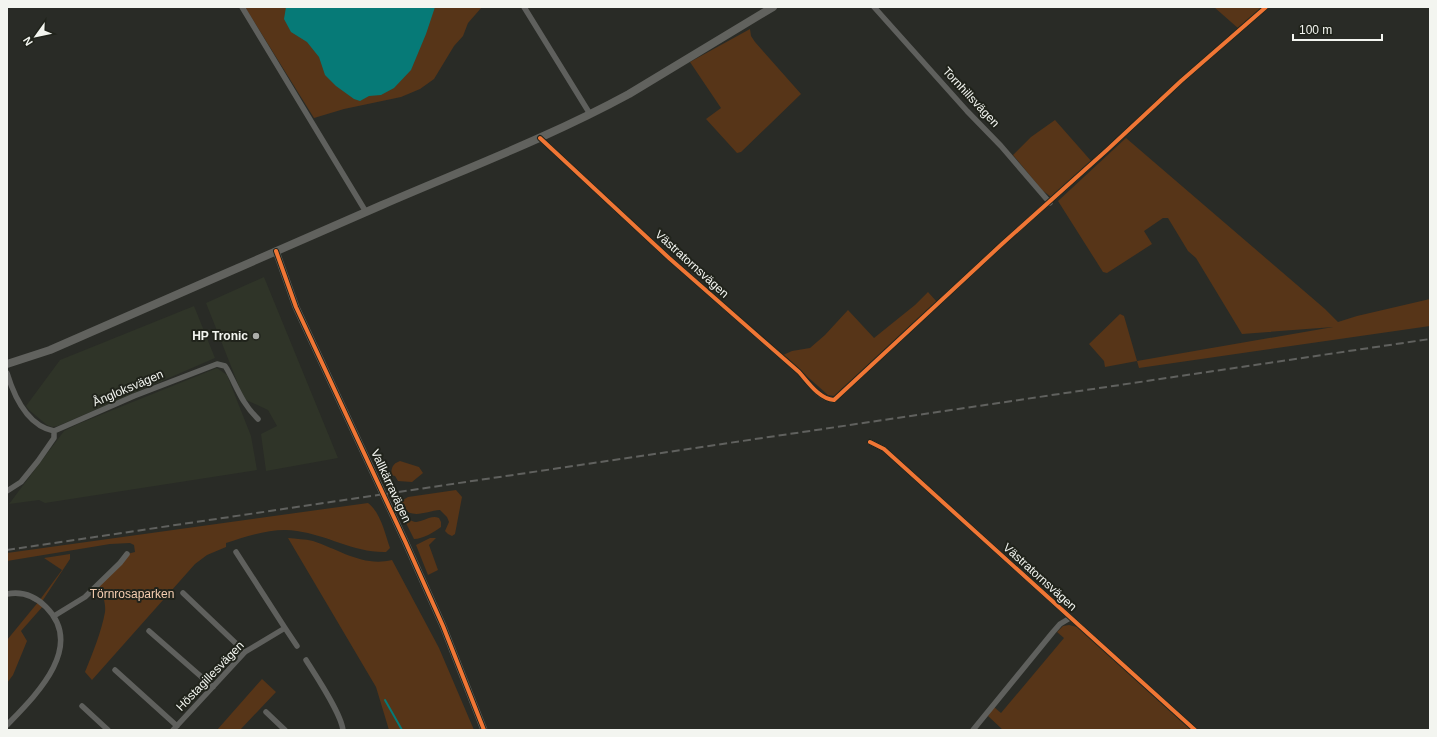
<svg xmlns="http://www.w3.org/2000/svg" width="1437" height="737" font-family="Helvetica,sans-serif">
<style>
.built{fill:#2f3428}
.green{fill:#573518}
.water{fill:#067a77}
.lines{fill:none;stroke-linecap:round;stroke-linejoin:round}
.stream{stroke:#067a77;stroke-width:2}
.minor{stroke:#5f605d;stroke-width:5.5}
.tertiary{stroke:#5f605d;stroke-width:7}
.secondary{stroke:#61625e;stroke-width:8}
.rail{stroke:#60615e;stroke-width:2;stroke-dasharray:8 4;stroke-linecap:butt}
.cycleway-casing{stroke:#20231b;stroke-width:6}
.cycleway{stroke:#f07635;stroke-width:4}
.poi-dot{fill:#acaea9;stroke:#20231b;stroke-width:1.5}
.labels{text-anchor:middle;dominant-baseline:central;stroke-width:4;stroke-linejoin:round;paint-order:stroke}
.street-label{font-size:12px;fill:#f3f5f0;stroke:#20231b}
.poi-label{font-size:12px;font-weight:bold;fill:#f3f5f0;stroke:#20231b;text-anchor:end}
.park-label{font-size:12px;fill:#f4cdb0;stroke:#20231b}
</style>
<rect width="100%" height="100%" fill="#292b26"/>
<path class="built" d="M264,277L338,458L266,471L261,434L277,426L268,410L244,399L206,303Z
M194,306L215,358L58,426L52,427L47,425L29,410L26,406L60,360Z
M217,368L227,375L251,436L257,470L45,503L39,500L9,504L64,431L78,424Z"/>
<path class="green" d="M245,7H482L468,23L463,36L454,46L434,79L420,89L401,97L344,109L314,118Z
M1214,7H1263L1239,29Z
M750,29L751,36L755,42L801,94L741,152L737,153L706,119L721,108L690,62Z
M1055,120L1092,162L1051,197L1042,190L1013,155L1031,137Z
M1126,138L1325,309L1338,322L1357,316L1430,299V326L1139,368L1137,361L1105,367L1104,361L1089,344L1120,314L1124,316L1137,361L1333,327L1242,334L1196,258L1188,251L1168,218H1163L1144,231L1152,244L1107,273L1103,272L1058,201Z
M928,292L937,302L834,396L828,395L783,355L792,351L810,348L825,335L848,310L874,338L915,305Z
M400,461L419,467L423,473L412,482L398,481L395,476L391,475C392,467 392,464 400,461Z
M456,490L462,497L455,534L452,536L448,534L445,531L449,522L447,517L440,510C425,511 409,522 400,502L408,497Z
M368,503C381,513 385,534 390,548L386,552C355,553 327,535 297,531C274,527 248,536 226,543V547L207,555L195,564L92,680L85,672C92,655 102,630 105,612C106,604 103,593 98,586L127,554L135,552L134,545L130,543L110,544L7,561V553Z
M401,513C404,516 408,519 412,521C421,525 429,514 439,518L441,522V527C434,532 423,539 414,539Z
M288,538C296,539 305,539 313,541C340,550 363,567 392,560L439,648L474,730H389L376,687Z
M430,538H436L429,545L438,570L428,575L416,545Z
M70,554V559L41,603L44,605L21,631L27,641L13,675L7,683V640L39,601L62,570L44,558Z
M1069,625L1077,627L1191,730H1003L988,716L994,707L1001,713L1064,638L1057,632L1063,626Z
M262,679L276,692L240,730H217Z"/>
<path class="water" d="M286,7H435L426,34L411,70L394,88L381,95L369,96L360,101L354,99L336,86L325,75L319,57L307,42L291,32L284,19Z"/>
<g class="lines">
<path class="stream" d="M385,700L402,730"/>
<path class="minor" d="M242,7L366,212
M524,7L590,114
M874,7L967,111L1001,146L1050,203
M540,138L669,258L799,372C808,382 819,399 834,400L1002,244L1107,150L1181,81L1266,7
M7,373C14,396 28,426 54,431L134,396L217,364L225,366L227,369C238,389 241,402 258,419
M870,442L884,449L1195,730
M7,491L21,482L38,461L54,438V431
M183,593L245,652
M7,594C22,591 35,596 46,607C86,647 35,696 7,725
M54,616L85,597L120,563L127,554
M285,628L297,646
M149,631L213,687
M306,660C316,676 341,713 343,730
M115,670L177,726
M82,706L108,730
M266,712L285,730
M173,730L245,652L285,628L236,552
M973,730L1053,632L1060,624L1070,618"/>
<path class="tertiary" d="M276,251L296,307L405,541L443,626L484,730"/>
<path class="secondary" d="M7,364L50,350C161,302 271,253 382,205C465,169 550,137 629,94L773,7"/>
<path class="rail" d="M7,550L1430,339"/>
<g class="cycleway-casing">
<path id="cycleway" d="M540,138L669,258L799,372C808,382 819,399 834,400L1002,244L1107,150L1181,81L1266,7
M276,251L296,307L405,541L443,626L484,730
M870,442L884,449L1195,730"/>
</g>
<use href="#cycleway" class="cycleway"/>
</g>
<circle class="poi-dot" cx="256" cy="336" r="4"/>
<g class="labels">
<g class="street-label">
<text transform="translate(971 97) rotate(47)">Tornhillsvägen</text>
<text transform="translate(692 264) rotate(42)">Västratornsvägen</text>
<text transform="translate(128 388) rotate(-23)">Ångloksvägen</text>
<text transform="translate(391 486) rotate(65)">Vallkärravägen</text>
<text transform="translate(1040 577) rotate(42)">Västratornsvägen</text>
<text transform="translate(210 676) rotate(-46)">Höstagillesvägen</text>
</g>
<g class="poi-label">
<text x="248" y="336">HP Tronic</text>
</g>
<g class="park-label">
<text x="132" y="594">Törnrosaparken</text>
</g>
</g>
<rect width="1437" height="737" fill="none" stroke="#f3f5f0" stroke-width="16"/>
<g transform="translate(36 36) rotate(237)" stroke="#20231b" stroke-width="3" paint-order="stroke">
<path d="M0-3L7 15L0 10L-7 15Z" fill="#f3f5f0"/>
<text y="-6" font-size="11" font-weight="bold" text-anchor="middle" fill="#f3f5f0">N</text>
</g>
<path d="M1293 34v6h89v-6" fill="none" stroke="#f3f5f0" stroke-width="2"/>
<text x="1299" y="34" font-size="12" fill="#f3f5f0" stroke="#20231b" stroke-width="3" paint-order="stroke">100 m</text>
</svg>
